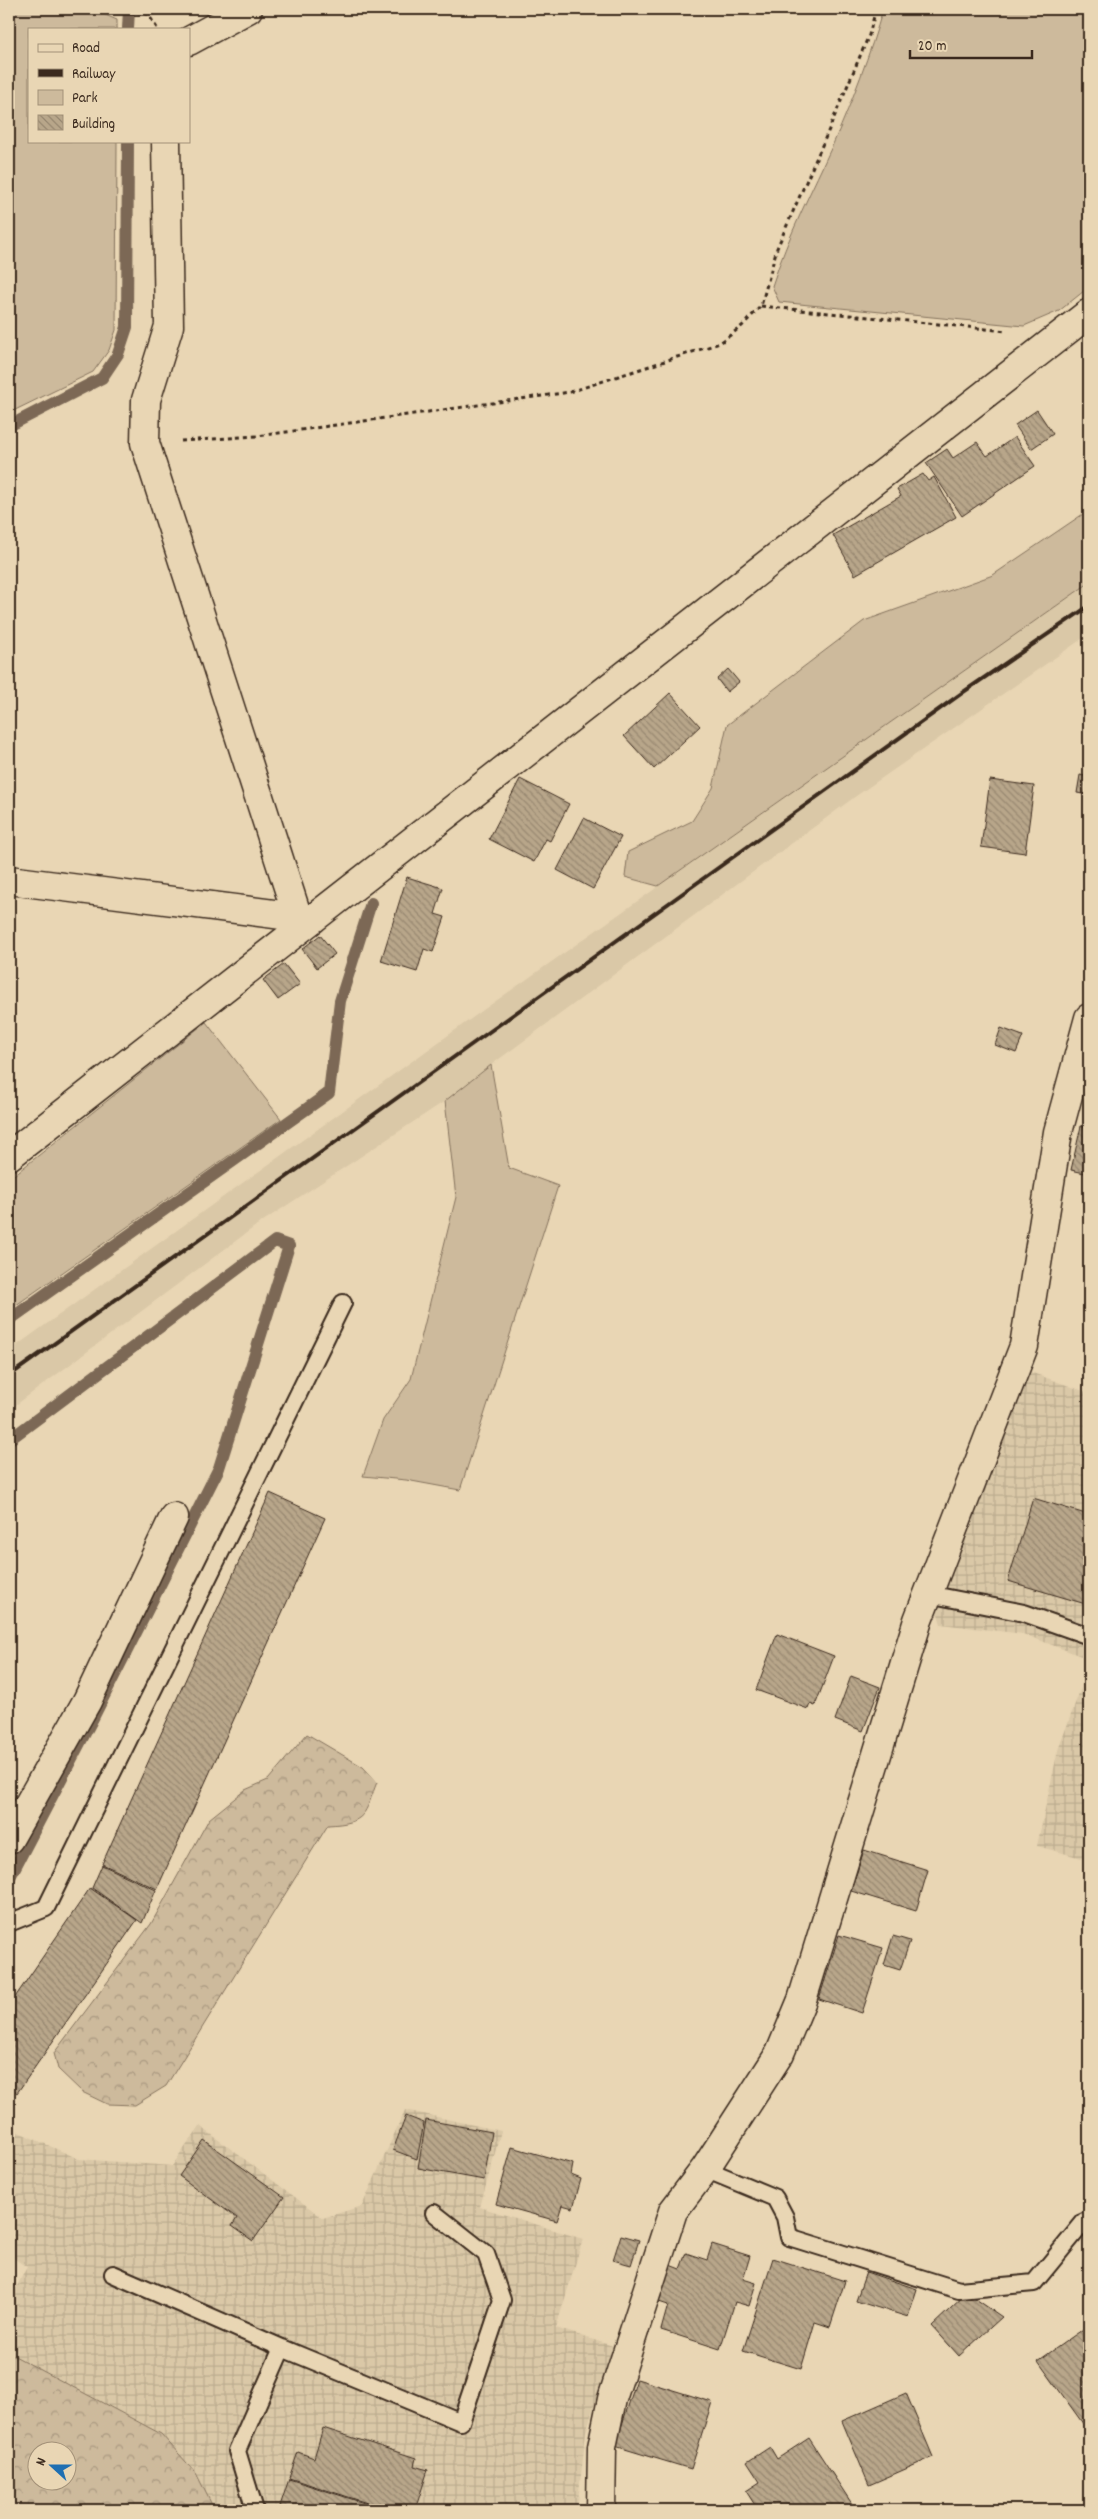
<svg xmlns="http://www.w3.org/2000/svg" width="1098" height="2519" font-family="Dekko,sans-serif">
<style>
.built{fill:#dac8a7}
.industrial{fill:url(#industrial-grid)}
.green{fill:#cdba9c;stroke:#84725d}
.forest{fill:url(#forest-crowns);stroke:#84725d;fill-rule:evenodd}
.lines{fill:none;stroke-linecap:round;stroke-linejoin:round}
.stream{stroke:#7b6855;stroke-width:12}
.building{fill:url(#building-back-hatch);stroke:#3b2a1e}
.lane-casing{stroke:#3b2a1e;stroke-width:20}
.street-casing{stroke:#3b2a1e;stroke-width:31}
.path{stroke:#3b2a1e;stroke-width:3;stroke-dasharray:4 4;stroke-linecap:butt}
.lane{stroke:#e9d6b4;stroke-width:16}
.street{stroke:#e9d6b4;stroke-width:28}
.rail{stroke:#3b2a1e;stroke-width:4}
</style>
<defs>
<pattern id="industrial-grid" width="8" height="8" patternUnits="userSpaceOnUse" patternTransform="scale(1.25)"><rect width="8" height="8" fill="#dac8a7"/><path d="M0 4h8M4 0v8" fill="none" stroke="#bcac8f"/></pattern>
<pattern id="forest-crowns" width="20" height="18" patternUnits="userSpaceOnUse" patternTransform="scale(1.25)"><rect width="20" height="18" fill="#cdba9c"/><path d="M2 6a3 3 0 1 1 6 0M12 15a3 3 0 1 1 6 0" fill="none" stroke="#a8977f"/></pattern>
<pattern id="building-back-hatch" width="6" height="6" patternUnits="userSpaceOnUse" patternTransform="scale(1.25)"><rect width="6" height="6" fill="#b8a68a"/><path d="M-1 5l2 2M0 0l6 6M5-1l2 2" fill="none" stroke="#978770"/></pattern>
</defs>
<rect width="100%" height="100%" fill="#e9d6b4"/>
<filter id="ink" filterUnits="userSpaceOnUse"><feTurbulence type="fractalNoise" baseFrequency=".02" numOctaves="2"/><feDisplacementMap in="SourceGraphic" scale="10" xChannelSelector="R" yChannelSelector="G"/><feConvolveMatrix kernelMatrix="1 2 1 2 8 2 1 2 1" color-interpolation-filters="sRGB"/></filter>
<g filter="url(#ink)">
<path class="built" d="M1089,583V634L856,796L491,1065L445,1101L257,1225L9,1410V1351L493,1003Z"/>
<path class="industrial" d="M1030,1372L1089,1393V1659L1023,1634L941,1624L936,1608Z
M1089,1666V1860L1037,1846L1058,1750Z
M405,2110L501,2131L480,2207L583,2239L556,2328L613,2346L586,2432L577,2510H230L213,2507L196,2473L161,2434L9,2353V2301L27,2267L9,2255V2140L14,2130L79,2159L172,2166L200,2126L323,2218L362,2206Z"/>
<path class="green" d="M9,9H101L103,14L117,20V29H29V141H117L116,330L109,350L93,372L9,413Z
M883,9H1089V287L1059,311L1024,326L779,302L772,286C788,236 812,190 834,142C853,99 870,54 883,9Z
M1089,510V583L658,886L625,877L628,852L692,821L713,788L727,725L864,621L993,575Z
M206,1022L281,1119L9,1310V1179Z
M491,1065L509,1168L558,1186L460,1490L406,1480L363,1476L383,1420L411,1379L456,1197L445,1101Z"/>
<path class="forest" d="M307,1734L363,1767L377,1782C364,1815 367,1823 328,1825L166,2086L135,2105L107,2104L82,2092L58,2069L54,2053L151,1924L209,1819L245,1790L268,1780Z
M9,2353L161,2434L196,2473L213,2507L9,2510ZM38,2452H68V2482H38Z"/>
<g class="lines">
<path class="stream" d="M128,29L129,9
M9,426L102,378L118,354L127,327L128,141
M9,1320L329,1093L340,1001L371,903
M9,1440L275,1241L289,1246L219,1468L94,1716L9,1879"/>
</g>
<path class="building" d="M1037,410L1053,434L1031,449L1015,425Z
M1015,437L1035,466L962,516L926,463L947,449L953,458L977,442L987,456Z
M923,474L928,481L934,477L956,517L855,575L833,535L901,496L897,489Z
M728,669L739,682L727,692L717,679Z
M670,693L700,726L654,769L624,736Z
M1080,775L1089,777V795L1077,793Z
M520,779L569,804L550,841L546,839L534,862L489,839Z
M990,780L1034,786L1025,853L981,847Z
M584,818L621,837L593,889L557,870Z
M407,877L443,888L435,914L445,917L433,952L424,949L417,972L381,961Z
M320,935L335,954L317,968L302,949Z
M284,964L300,984L278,1000L263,980Z
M1001,1028L1023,1036L1016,1053L995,1045Z
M1081,1126L1089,1128V1174L1071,1170Z
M270,1493L325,1518L157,1889L102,1864Z
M1033,1498L1089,1515V1605L1008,1581Z
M777,1634L834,1656L815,1706L810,1704L808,1709L756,1690Z
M851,1676L880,1687L863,1731L835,1720Z
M864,1850L928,1870L916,1911L851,1891Z
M102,1865L156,1890L142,1923L92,1888Z
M90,1888L137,1920L17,2093L9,2087V2006Z
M839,1935L883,1948L862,2013L819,1999Z
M893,1936L910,1941L900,1970L884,1965Z
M406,2116L424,2123L417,2159L393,2150Z
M426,2120L492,2132L484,2180L418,2168Z
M204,2140L284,2197L253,2241L232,2226L237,2218L179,2176Z
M512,2147L573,2164L571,2175L581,2179L573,2208L562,2205L557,2221L496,2204Z
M621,2235L639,2240L631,2265L613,2260Z
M712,2244L750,2256L743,2279L756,2283L749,2306L735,2302L720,2349L661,2330L668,2305L656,2301L667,2264L680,2269L686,2253L707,2260Z
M773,2258L845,2281L830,2327L815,2322L801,2369L743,2351Z
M866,2272L917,2289L908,2317L856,2301Z
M967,2293L1002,2317L959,2356L932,2326Z
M1089,2325V2432L1038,2361Z
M637,2379L712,2402L691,2469L615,2446Z
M906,2393L933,2457L869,2485L842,2421Z
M323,2428L416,2458L414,2466L428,2470L415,2510H389L289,2478L298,2452L314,2458Z
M809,2438L856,2510H758L746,2491L760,2482L747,2462L770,2447L777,2459Z
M289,2479L386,2510H294L280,2506Z"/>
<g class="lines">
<g class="lane-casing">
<path id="lane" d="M928,1594L1024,1613L1089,1636
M9,1923L46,1908L343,1303
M705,2169L775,2198L785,2217L789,2237L959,2290L1034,2283L1084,2222L1089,2223
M113,2274L282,2348L237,2451L255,2510
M282,2348L461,2422L502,2300L486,2254L434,2213"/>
</g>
<g class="street-casing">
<path id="street" d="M189,41L248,9
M166,141L169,326L146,400L145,443L298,918
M9,880L313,919
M9,1156L1089,313
M9,1839L87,1701L174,1517
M601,2510L602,2447L612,2399L673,2211L705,2169L780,2053L802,2000L918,1620L1024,1346L1058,1132L1089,1018"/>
</g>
<path class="path" d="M121,10L148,14L157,28
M761,306L1006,331
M181,441L258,436L570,392L720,343L742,326L761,306L777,248L827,134L869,35L876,9"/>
<use href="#lane" class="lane"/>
<use href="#street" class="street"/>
<path class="rail" d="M9,1376L962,693L1089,606"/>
</g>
</g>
<rect width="1098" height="2519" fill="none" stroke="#e9d6b4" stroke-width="30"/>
<rect x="15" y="15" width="1068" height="2489" fill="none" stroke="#3b2a1e" stroke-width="2" filter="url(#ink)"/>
<rect x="28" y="28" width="162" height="115" fill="#e9d6b4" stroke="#a39178"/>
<rect x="38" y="44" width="25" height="8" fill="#e9d6b4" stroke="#a39178"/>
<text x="72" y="52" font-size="15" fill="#3b2a1e">Road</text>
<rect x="38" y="69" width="25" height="8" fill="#3b2a1e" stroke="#a39178"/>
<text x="72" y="78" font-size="15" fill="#3b2a1e">Railway</text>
<rect x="38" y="90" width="25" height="15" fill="#cdba9c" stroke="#a39178"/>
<text x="72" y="102" font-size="15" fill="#3b2a1e">Park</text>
<rect x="38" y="115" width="25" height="15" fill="url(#building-back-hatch)" stroke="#a39178"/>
<text x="72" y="128" font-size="15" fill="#3b2a1e">Building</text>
<g transform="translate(52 2466) rotate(291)"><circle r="24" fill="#e9d6b4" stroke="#a39178"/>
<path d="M0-4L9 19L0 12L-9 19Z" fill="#1f6fb2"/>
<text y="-8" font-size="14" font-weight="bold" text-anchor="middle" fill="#3b2a1e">N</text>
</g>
<path d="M910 50v8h122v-8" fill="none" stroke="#3b2a1e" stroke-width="2.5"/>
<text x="918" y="50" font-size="15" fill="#3b2a1e" stroke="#e9d6b4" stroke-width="4" paint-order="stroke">20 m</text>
</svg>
